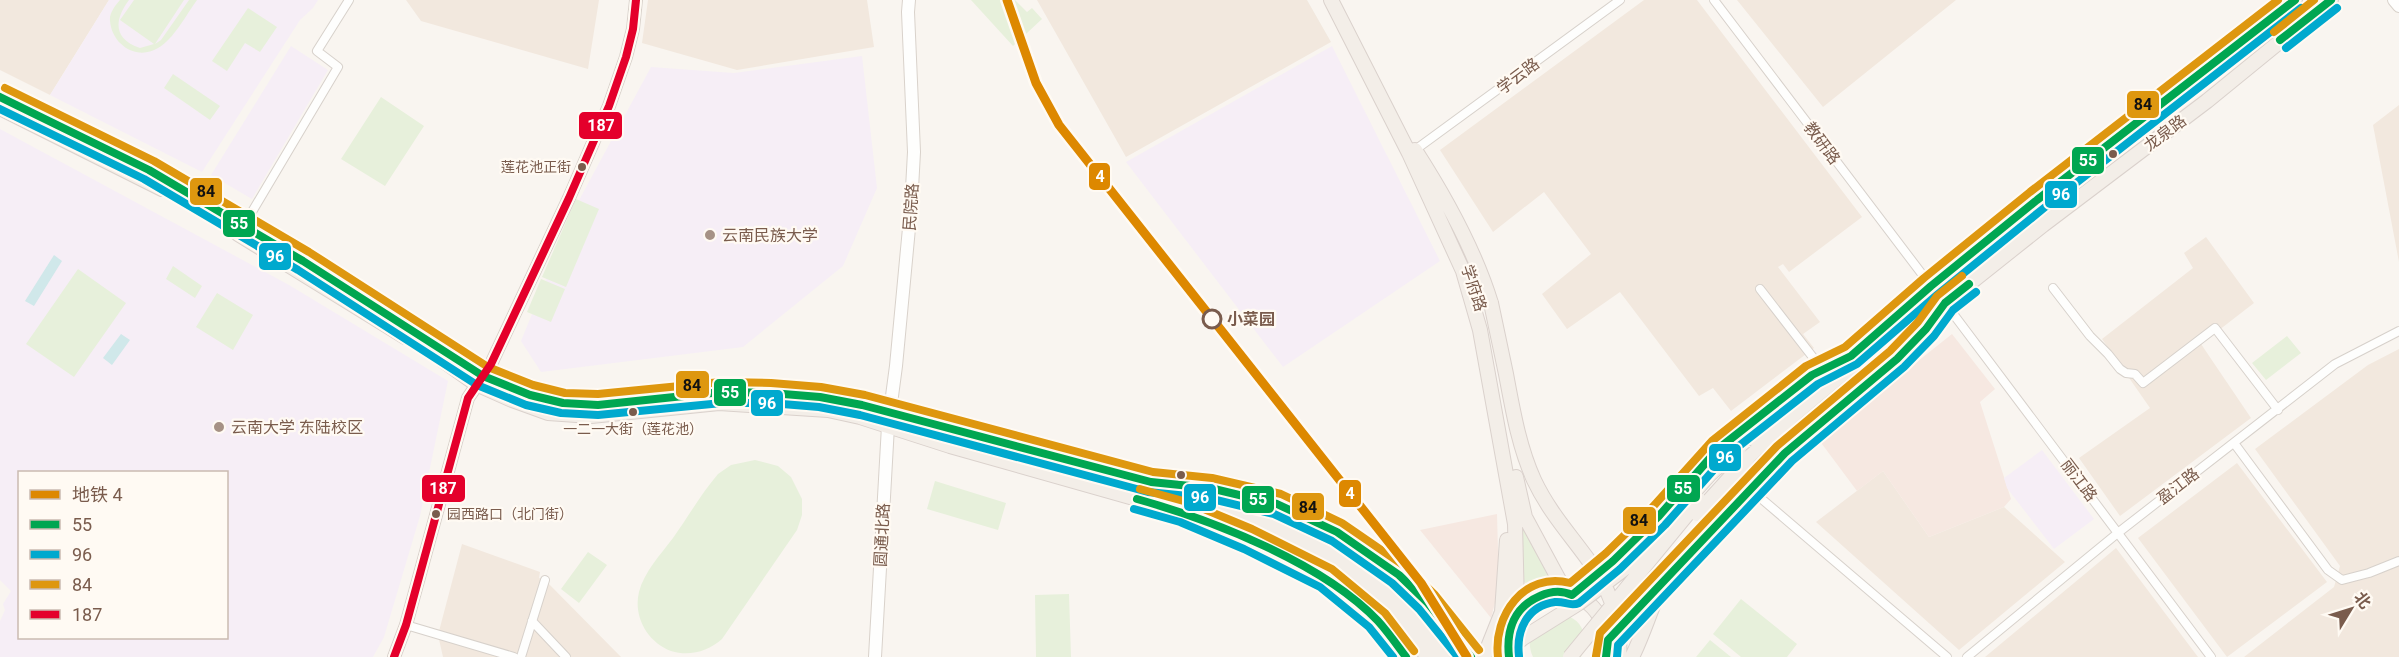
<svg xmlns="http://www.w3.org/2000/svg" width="2399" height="657" font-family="Roboto,'Noto Sans SC',sans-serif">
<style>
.residential{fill:#f2e8de}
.commercial{fill:#f6e8e1}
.education{fill:#f6eef6;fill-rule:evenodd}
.green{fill:#e7f0db}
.water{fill:#d0e8ea}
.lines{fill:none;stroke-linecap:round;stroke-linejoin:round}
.street-casing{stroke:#d7d1cb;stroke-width:10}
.secondary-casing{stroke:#d9d2cb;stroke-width:14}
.primary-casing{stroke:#dad1cc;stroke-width:16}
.street{stroke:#fefefd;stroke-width:8}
.secondary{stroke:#fefefd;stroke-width:12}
.primary{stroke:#f3eee8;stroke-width:14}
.primary-bridge-casing{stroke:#dad1cc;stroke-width:16;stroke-linecap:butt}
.primary-bridge{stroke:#f3eee8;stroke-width:14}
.bus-1-casing{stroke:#fffaf3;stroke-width:12}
.bus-2-casing{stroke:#fffaf3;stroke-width:12}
.bus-3-casing{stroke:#fffaf3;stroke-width:12}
.bus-4-casing{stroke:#fffaf3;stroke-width:12}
.bus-1{stroke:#00a651;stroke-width:8}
.bus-2{stroke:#00a9ce;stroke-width:8}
.bus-3{stroke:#de970f;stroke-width:8}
.bus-4{stroke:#e4002b;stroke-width:8}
.metro-1-casing{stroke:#fffaf3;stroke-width:14}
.metro-1{stroke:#d80;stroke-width:9}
.bus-dot{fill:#7a5c4d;stroke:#fffaf3;stroke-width:2}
.poi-dot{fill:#a69286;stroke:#fffaf3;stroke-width:2}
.stop-dot{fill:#fffaf3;stroke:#7a5c4d;stroke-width:3}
.labels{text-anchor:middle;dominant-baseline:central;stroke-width:4.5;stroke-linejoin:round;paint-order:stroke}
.bus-label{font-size:14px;fill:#7a5c4d;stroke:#fffaf3;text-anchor:end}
.street-label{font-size:16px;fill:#7a5c4d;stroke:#fffaf3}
.poi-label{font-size:16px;fill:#7a5c4d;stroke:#fffaf3;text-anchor:start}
.stop-label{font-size:16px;font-weight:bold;fill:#7a5c4d;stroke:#fffaf3;text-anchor:start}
.line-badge{stroke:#fffaf3;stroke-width:2}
.badge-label{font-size:16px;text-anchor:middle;font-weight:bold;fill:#fff}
.pale-badge-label{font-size:16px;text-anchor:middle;font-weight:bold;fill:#111}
</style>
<rect width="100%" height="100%" fill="#f9f5f0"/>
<path class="residential" d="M0,0H109L50,95L0,70Z
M406,0H599L588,69L421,21Z
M648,0H867L874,47L737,70L642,43Z
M1037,0H1307L1331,42L1126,157Z
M1644,0H1697L1862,217L1789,272L1783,264L1778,267L1820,322L1803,334L1814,348L1731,411L1713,388L1699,396L1620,292L1567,329L1542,294L1591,254L1544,192L1493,232L1440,150Z
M1737,0H1956L1823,107Z
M2399,105V262L2373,125Z
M2206,237L2254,303L2201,344L2251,418L2120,516L2079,458L2150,408L2102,339L2193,268L2184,253Z
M2399,349V657H2244L2334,587L2340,566L2255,449L2368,365Z
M2237,463L2327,582L2227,657L2138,538Z
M1883,471L1929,537L2004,507L2065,562L1959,650L1816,522Z
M462,544L540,572L539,578L545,580L621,657H443L438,635Z
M2116,548L2198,657H1985Z"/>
<path class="commercial" d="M1952,334L1995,389L1980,402L2011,499L2004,507L1929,537L1883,471L1857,491L1819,440Z
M1497,514L1499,587L1491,618L1420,530Z"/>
<path class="education" d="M109,0H318L313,8L300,20L202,172L50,95Z
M291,46L328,70L252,199L211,175Z
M1332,46L1440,261L1283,367L1126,162Z
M862,56L877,188L843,266L743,347L541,372L521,341L577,204L651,67L734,73Z
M0,129L289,285L448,381L420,516L384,637L373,657H0V621L5,610L3,604L11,591L0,580ZM20,472H226V638H20Z
M2042,450L2094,519L2054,549L2007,488L2004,478Z"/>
<path class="green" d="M120,0H129C114,20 113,39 140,48L154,44L120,20L134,0H184L155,44L161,40L189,0H197C186,15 174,39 158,48C137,61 112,45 110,21C109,13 115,6 120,0Z
M971,0H1015L1027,12L1032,8L1042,19L1013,46Z
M248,8L277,27L260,52L245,43L227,71L212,61Z
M173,74L220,106L210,120L164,88Z
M381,97L424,126L385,186L341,159Z
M576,199L599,209L566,287L542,277Z
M173,266L202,286L195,298L166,279Z
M78,269L126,303L74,377L26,344Z
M541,279L565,289L551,322L527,312Z
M217,293L253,315L233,350L196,327Z
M2287,336L2301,353L2266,380L2252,363Z
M755,460L778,466L791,477L802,499V515L797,530L722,639C708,651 690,657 671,651C647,642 633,616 639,592C644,572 661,554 673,538C688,517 701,494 718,474L731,465Z
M935,481L1006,503L998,530L927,509Z
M1523,527L1549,574L1552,583L1533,589L1523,581Z
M588,552L607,565L579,603L561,589Z
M1069,594L1071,657H1036L1035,595Z
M1741,599L1797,644L1787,657H1741L1713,634Z
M1549,615C1556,615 1564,615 1570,617C1586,624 1588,644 1581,657H1533C1525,640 1532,622 1549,615Z
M1710,640L1731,657H1696Z"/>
<path class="water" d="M54,255L62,261L34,306L25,301Z
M121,334L130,340L112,365L103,358Z"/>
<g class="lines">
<g class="street-casing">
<path id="street" d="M1714,0L1931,286
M1415,150L1620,0
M243,227L338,67L317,51L349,0
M2053,288L2090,336L2108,354L2120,369L2126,373L2135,374L2143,383L2215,328L2278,410
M1760,289L1822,369
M1945,303L2211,657
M2234,443L2328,570L2342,580L2369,573L2399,561
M1750,489L1947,657
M532,621L566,657
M406,625L514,657
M521,657L545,580
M1967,657L2119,532L2335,364L2399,331"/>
</g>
<g class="secondary-casing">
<path id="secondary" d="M2394,0L2399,6
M394,657L406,625L468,398L491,364L569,198L609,106L626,57L633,29L636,0
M875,657L888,426L896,366L911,207L914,152L908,12L909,0"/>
</g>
<g class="primary-casing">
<path id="primary" d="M1331,0L1409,153L1463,271L1480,330L1515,524L1517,605L1512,620
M0,97L149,170L303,261L483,376L530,395L563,403L598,405L722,392L771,393L820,397L862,405C977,435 1092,464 1205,501C1257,517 1311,533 1356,565C1390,590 1418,623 1443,657
M0,108L162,189
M1415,150C1446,198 1474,248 1491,303
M238,234L405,337
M442,360L476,384L512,400L548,413L591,416L719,403L828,410L860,417L950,446L1183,512L1228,521L1277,537L1316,555L1355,580L1392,613L1428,657
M1755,440L1785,411L1931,286L2295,0
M1747,459L1867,357L1911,323L1945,303L2043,225L2207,101L2331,0
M1516,477L1525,517L1565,591
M1175,485C1210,488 1247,493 1279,505C1356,534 1426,588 1471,657
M1218,526L1326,578L1377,620L1406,657
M1691,551C1732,507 1772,463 1817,424C1860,388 1914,355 1943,306
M1572,595L1613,561L1658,517L1718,449L1812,375L1830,366
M1608,640L1662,583
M1484,657L1502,612L1507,540
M1509,657C1493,577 1616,566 1606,657"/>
</g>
<use href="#street" class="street"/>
<use href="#secondary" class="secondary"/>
<use href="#primary" class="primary"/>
<g class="primary-bridge-casing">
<path id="primary-bridge" d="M1491,303C1496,327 1501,350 1506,374C1513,411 1519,447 1534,480C1565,546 1625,576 1619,657
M1697,514L1747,459
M1499,657L1523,638L1579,603L1628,566L1710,474L1739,448
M1570,657L1699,500
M1632,657C1645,631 1652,603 1666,577C1677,559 1691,542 1705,526C1759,460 1824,408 1890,355"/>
</g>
<use href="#primary-bridge" class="primary-bridge"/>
<g class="bus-1-casing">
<path id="bus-1" d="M2280,40L2331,0
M0,97L149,170L303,261L483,376L530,395L563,403L598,405L722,392L771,393L820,397L862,405L1151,482L1210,488L1277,504L1337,532L1399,575L1427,602L1471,657
M1137,499C1212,520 1323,563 1378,621C1388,632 1397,645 1406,657
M1509,657C1506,630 1514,607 1540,596C1551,591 1561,590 1572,595L1613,561L1658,517L1718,449L1812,375L1851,356L1931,286L2037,200L2295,0
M1606,657L1608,640L1785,453L1897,359L1926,329L1945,303L1969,284"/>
</g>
<g class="bus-2-casing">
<path id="bus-2" d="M2286,48L2337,8
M0,109L144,179L298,270L477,385L526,405L561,413L598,415L722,403H770L819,407L860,415L1148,492L1208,498L1274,514L1332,541L1392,583L1419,609L1458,657
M1134,509L1180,522L1244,549L1320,587L1369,627L1393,657
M1519,656C1516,630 1527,606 1555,602C1565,601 1570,607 1579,603L1620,569L1665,525L1725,457L1818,384L1857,364L1938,294L2044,208L2301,8
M1617,657L1618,645L1792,461L1904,367L1934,336L1953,310L1976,292"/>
</g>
<g class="bus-3-casing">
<path id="bus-3" d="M2274,32L2314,0
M5,88L154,161L309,252L488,367L533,385L565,393L598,394L721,382L771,383L821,387L865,395L1153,472L1212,478L1281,494L1342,523L1406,567L1435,595L1479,650
M1140,489L1187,502L1252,529L1332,569L1385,613L1414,651
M1596,656L1600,633L1777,446L1890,351L1918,322L1937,296L1962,276
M1498,657C1493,616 1524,571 1570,583L1606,553L1650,510L1712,441L1806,366L1845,347L1924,278L2030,192L2278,0"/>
</g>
<g class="bus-4-casing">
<path id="bus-4" d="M394,657L406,625L468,398L491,364L569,198L609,106L626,57L633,29L636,0"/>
</g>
<use href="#bus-1" class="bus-1"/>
<use href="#bus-2" class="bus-2"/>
<use href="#bus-3" class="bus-3"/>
<use href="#bus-4" class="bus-4"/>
<g class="metro-1-casing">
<path id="metro-1" d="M1007,0L1036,83L1059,125L1421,583L1467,657"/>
</g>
<use href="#metro-1" class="metro-1"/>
</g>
<g class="bus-dot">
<circle cx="2113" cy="154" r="5"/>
<circle cx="582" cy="167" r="5"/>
<circle cx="633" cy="412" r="5"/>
<circle cx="1181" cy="475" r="5"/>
<circle cx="436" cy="514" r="5"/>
</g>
<g class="poi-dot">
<circle cx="710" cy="235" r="6"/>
<circle cx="219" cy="427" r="6"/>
</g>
<circle class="stop-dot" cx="1212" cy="319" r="9"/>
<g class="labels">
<g class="bus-label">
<text x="571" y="167">莲花池正街</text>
<text x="633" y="429" text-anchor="middle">一二一大街（莲花池）</text>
<text x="447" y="514" text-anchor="start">园西路口（北门街）</text>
</g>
<g class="street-label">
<text transform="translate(1518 76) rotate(-37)">学云路</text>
<text transform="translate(2165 133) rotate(-37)">龙泉路</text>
<text transform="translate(1822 143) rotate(53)">教研路</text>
<text transform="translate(911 207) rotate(-86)">民院路</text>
<text transform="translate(1474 288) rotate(72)">学府路</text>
<text transform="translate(2079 480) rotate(53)">丽江路</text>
<text transform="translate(2178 486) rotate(-38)">盈江路</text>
<text transform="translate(882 535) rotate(-87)">圆通北路</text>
</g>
<g class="poi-label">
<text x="722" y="235">云南民族大学</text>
<text x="231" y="427">云南大学 东陆校区</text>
</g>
<g class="stop-label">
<text x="1227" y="319">小菜园</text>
</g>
</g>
<g class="line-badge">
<rect x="2126" y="90" width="34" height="29" rx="6" fill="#de970f"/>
<rect x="578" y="111" width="45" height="29" rx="6" fill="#e4002b"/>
<rect x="2071" y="146" width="34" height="29" rx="6" fill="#00a651"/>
<rect x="1088" y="162" width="23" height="29" rx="6" fill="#d80"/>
<rect x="189" y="177" width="34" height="29" rx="6" fill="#de970f"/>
<rect x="2044" y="180" width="34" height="29" rx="6" fill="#00a9ce"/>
<rect x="222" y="209" width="34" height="29" rx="6" fill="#00a651"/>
<rect x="258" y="242" width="34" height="29" rx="6" fill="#00a9ce"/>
<rect x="675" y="370" width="35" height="29" rx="6" fill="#de970f"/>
<rect x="713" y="378" width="34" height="29" rx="6" fill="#00a651"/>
<rect x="750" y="389" width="34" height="28" rx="6" fill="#00a9ce"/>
<rect x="1708" y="443" width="34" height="29" rx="6" fill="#00a9ce"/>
<rect x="421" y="474" width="45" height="29" rx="6" fill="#e4002b"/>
<rect x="1666" y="474" width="35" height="29" rx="6" fill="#00a651"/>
<rect x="1338" y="479" width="24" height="29" rx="6" fill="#d80"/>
<rect x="1183" y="483" width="34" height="29" rx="6" fill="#00a9ce"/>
<rect x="1241" y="485" width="34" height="29" rx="6" fill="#00a651"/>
<rect x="1291" y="492" width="34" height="29" rx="6" fill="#de970f"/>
<rect x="1622" y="506" width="35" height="29" rx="6" fill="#de970f"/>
</g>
<g class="badge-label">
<text x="601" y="131">187</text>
<text x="2088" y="166">55</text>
<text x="1100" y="182">4</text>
<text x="2061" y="200">96</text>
<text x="239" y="229">55</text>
<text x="275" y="262">96</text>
<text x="730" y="398">55</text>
<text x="767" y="409">96</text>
<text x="1725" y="463">96</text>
<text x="443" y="494">187</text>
<text x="1683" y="494">55</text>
<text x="1350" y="499">4</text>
<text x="1200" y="503">96</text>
<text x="1258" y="505">55</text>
</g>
<g class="pale-badge-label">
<text x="2143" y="110">84</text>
<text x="206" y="197">84</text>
<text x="692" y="391">84</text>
<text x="1308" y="513">84</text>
<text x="1639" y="526">84</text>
</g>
<rect x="18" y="471" width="210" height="168" fill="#fffaf3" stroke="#cabbb1" stroke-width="1.5"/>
<rect x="30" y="490" width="30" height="9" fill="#dd8800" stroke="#cabbb1" stroke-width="1.5"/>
<text x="72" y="501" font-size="18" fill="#7a5c4d">地铁 4</text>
<rect x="30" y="520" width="30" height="9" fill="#00a651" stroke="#cabbb1" stroke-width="1.5"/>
<text x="72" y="531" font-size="18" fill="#7a5c4d">55</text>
<rect x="30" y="550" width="30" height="9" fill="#00a9ce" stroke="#cabbb1" stroke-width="1.5"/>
<text x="72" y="561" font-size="18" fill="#7a5c4d">96</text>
<rect x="30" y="580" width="30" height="9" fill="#de970f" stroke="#cabbb1" stroke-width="1.5"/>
<text x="72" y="591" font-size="18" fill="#7a5c4d">84</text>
<rect x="30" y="610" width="30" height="9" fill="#e4002b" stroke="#cabbb1" stroke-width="1.5"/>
<text x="72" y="621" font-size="18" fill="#7a5c4d">187</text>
<g transform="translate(2351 609) rotate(52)" stroke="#fffaf3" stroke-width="4.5" paint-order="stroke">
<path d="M0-4.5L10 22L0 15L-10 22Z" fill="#7a5c4d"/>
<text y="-9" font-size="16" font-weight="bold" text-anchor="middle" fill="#7a5c4d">北</text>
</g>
</svg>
